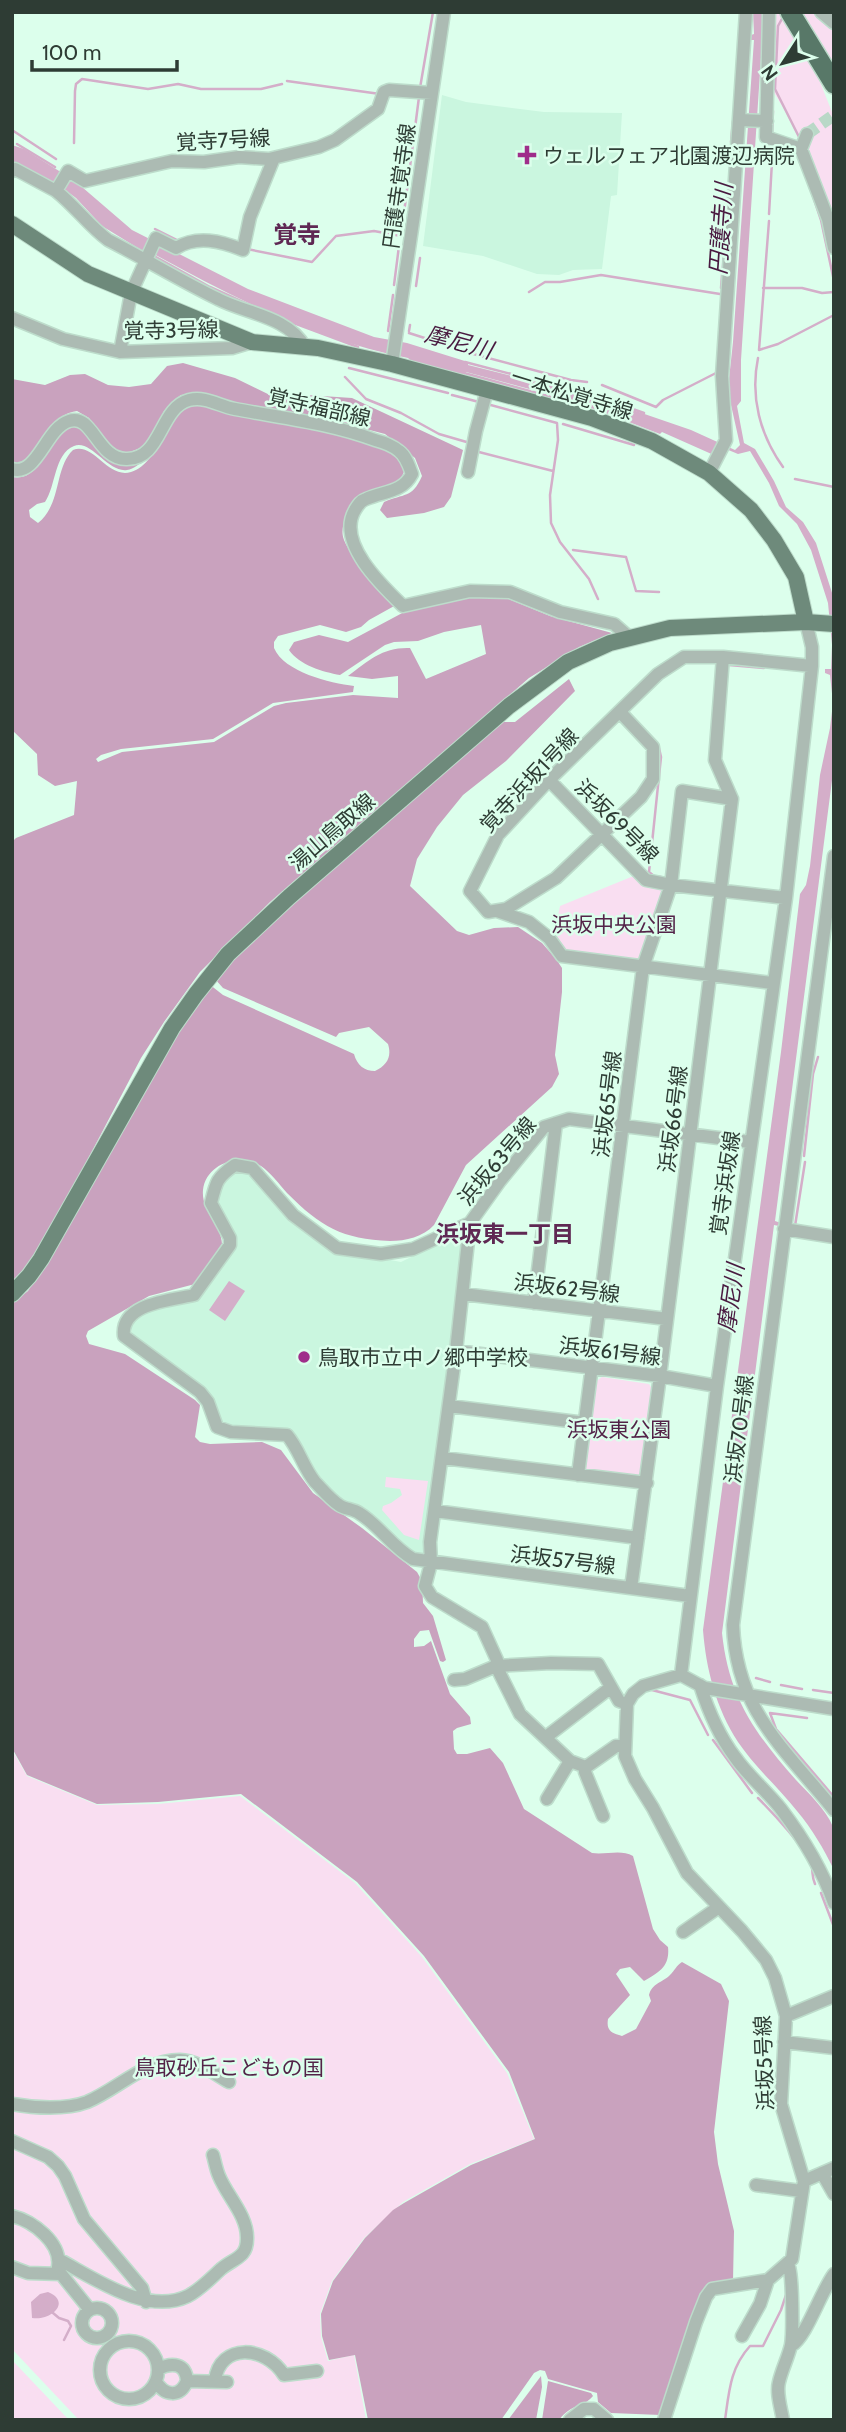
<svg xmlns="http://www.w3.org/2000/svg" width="846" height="2432" font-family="Cabin,'Noto Sans JP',sans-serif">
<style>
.built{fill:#caf6df}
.green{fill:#f9def1}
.forest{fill:#c9a2be}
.water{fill:#d4aec9}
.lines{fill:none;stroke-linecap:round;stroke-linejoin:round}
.stream{stroke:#d4aec9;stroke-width:2.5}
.minor-tunnel{stroke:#b9d8c7;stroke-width:12;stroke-dasharray:12 6;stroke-linecap:butt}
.minor-casing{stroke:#bddccb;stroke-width:15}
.major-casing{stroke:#bddccb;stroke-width:18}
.highway-casing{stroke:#bddccb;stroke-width:22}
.minor{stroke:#acbbb3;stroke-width:12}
.major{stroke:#6e8a7b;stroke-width:16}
.highway{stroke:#587868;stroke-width:19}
.poi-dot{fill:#9f2e8a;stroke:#dcffec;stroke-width:2.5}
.labels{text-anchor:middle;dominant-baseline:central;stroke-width:5;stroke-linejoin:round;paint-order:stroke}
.street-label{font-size:21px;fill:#2e3c34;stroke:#dcffec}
.poi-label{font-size:21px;fill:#2e3c34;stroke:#dcffec;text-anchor:start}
.park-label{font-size:21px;fill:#532348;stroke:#dcffec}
.water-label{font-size:23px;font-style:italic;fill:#491a40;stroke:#dcffec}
.neighbourhood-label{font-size:23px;font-weight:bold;fill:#5f2853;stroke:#dcffec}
.quarter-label{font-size:24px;font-weight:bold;fill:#5f2853;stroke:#dcffec}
</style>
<rect width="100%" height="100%" fill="#dcffec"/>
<path class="built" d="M442,95L466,102L544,112L622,113L617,195L611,196L602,269L573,270L559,275L537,274L483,256L423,246Z
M249,1170L328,1248L401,1262L464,1231L466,1233L425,1553L419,1558L346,1506L322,1483L294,1437L223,1427L214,1411L132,1337L131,1322L139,1313L180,1302L234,1245L217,1201L219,1182L235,1172Z"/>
<path class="green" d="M774,12H780L808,52L834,117V230L827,201L808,149L770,86Z
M798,12H814L834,28V65Z
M636,875L660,887L663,892L642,961L568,955L553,939L560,906Z
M602,1377L649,1384L653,1390L643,1475L637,1479L588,1473L585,1468L595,1382Z
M386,1477L428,1481L419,1540L404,1535L382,1510L383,1506L391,1503L402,1495L400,1489L385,1487Z
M12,1750L27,1776L97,1805L158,1804L240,1796L355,1883L422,1957L507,2073L534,2139L470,2164L403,2202L364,2238L332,2281L320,2314L321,2337L328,2361L354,2355L366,2420H79L12,2349Z
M12,2360L69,2420H12Z"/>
<path class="forest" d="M183,363L235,378L274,397L292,394L352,398L463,450L451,497L444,507L424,513L387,518L380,510L384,502C404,493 412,499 422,476L415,458L385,434L316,416L232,402L200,394L181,395L171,403L164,411L154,433L143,447L130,452H118L108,447L89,418L77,411C55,414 53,431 41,446C36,453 27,459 20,466L12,462V379L45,385L70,375L85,374L108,385L129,387L151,384L167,366Z
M197,405L330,431L379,446L397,456L405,468C399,498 355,487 345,518C343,526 341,532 344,540C353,562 381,587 396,605L369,620L361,627L346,632L320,625L278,636L274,642V648C284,672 330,683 354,686L353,692L273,703L213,739L121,749L101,755L96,759L98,762L122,752L214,742L274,706L286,703L353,695L398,698V676L372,679L348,676C369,660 383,647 410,648L426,679L486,654L481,625L444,632L418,641L394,642L385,645L340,675C323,672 299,665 289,650L294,642L319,635L348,642L406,611L471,597L506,598L550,616L612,633L579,647L529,678L270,902L200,972L164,1022L141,1058L60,1212L25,1269L12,1282V842L16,838L74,815L77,781L55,786L38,775L37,754L12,730V477C45,483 46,430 78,425L125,464L131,465L146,459C140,463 134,469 127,470C108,473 91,439 74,446C54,454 56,486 45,502L37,504L29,510L30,517L38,523C62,504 54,468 73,450C94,442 107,479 131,472C163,462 162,410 197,405Z
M569,679L575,691L506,761L463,795L437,827L417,859L410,886L457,931L469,935L494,928L518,927L542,943L556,959L562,968V992L555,1055L559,1074L552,1087L466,1165L434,1225C423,1237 406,1241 390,1241C342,1239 321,1227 287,1193C279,1184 271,1173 261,1166C241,1152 206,1163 203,1190C201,1211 221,1223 222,1244L195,1284L149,1296L88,1331L86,1336L89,1344L125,1354L195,1400L200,1405L195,1437L200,1442L210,1444L262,1442L281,1450L313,1493L362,1528L417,1572L422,1581L423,1603L433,1616L446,1660L443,1662L440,1661L429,1630L420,1631L414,1639V1647L424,1646L431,1641L450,1694L470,1717L471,1724L457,1728L453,1731L454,1749L457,1754H467L490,1748L503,1763L524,1809L592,1853C606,1855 621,1849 633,1856L653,1929L660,1940L668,1947C670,1966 660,1972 644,1981L630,1967L620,1969L616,1974L630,1995L608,2019C606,2031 612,2033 622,2036L636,2029L651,2001L649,1995C652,1983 662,1983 670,1975C675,1970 676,1966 682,1962L721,1984L729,2001L714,2132L718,2164L734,2231L733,2281L719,2282L661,2415L611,2413L598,2402L597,2393L548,2379L545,2371L540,2370L534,2373L501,2420H368L355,2355L329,2360L322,2336L321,2314L333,2281L365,2238L393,2210L404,2203L471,2165L535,2139L509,2072L424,1956L357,1882L241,1794L158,1802L97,1804L27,1775L12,1748V1303L28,1291L65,1231L154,1068L209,984L223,995L354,1054C357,1065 364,1071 375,1071C387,1065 392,1057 388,1044L369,1027L339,1033L336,1037L223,988L215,979L261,929L501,722H515Z
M541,2376L542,2387L536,2420H508Z
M548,2381L591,2393L593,2396C583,2408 572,2403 559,2420H542Z"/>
<path class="water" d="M753,12H764L741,360V401L737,406L744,443L755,449L774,481L786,507L803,522L816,543L834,599V765L775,1221L781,1223L779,1226L774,1225L722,1633C729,1698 754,1732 796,1780C808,1793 826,1809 833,1827C837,1838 834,1858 834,1870C824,1849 812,1829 797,1811C778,1787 755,1767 738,1742C716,1708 706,1669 703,1630L781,1052L800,894L806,885L810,866L820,775L830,728L833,703L830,675L825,673V669H831L832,645L828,603L811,550L797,524L779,506L769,483L750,451L738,454L726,449L716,456L662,432L660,434L598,410L564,401L563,398L466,372L465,375L412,362L408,358C318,341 232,297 152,253H146L102,226L76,198L57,184L12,161V145L24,149L75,181L132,230L248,289L374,337L407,343L468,362V365L595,397L691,430L735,450L740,445L729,396V379L733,342L754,40H750L751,35L754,34Z
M229,1281L245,1291L225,1321L209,1310Z
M48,2292C71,2301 53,2321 32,2318L31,2302L40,2294Z"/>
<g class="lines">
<path class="stream" d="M783,17L778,26L775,89L799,137
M287,81L380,94
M420,88L433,12
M12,130L56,159
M772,135L773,111
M731,142L733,121
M74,143L75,91L76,84L82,79L148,89L178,84L201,89H261L282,84
M17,144L55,167
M812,193L821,220L834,281
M769,214L773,144
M769,221L759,350L778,344L834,315
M155,229L179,241
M247,249L312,262L336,236L374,231L401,236L419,97
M154,256L210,287L254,307
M394,285L399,246
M416,286L420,258
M721,288L729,183
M763,288H802L822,293L834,292
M529,292L545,282H560L601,275L720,294
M283,319L358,347
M388,331L393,295
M409,331L410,325
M409,333L459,349
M462,351L571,380L587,382
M758,358C750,397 760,435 783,467
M465,362L596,396L644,413
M349,368L448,393
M464,373L555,398
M345,377L366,399L401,413L439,434L470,443
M602,385L656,407L663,400L716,373
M452,395L479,402
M487,404L557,423L558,440L550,495L551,523L560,542L589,579L598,599
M563,424L634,445
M475,451L553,471
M795,479L834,487
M573,550L626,557L636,591L659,592
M729,665L764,668
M659,748L661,757L649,872L654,876L661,877
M804,1156L813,1074L818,1057
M795,1226L805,1162
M756,1678L770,1682
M781,1685L802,1689
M652,1690L690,1700L708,1735
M813,1690L834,1693
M807,1718L770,1713L776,1729L834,1797
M713,1740L752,1793
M758,1798C772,1812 808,1850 812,1868C813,1875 812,1877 815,1884
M821,1893L834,1927
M53,2313L59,2318L68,2321L71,2326L64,2340
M725,2420C729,2392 730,2368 750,2346H763L781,2310L786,2295"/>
<path class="minor-tunnel" d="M807,134L834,115"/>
<g class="minor-casing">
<path id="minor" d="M769,12L766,137L801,149
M821,12L834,23
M740,120L767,121
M807,134L801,149L828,219L834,248
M12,171L15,169L56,191L68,171L85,181L172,161L204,162L239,157L269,159L319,147L335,140L378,109L384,92L389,90L432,93
M56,191C75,206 89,226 108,240C145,259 181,281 218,299C247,314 287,316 305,347
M12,318L63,339L120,352L232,348L252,342
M120,352L131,293L156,238L176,248C197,235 221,241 243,250L250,217L274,158
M392,364L444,12
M12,469C37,477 46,428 69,421C93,413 97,459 126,459C162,460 159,408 189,400C206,396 219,406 235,409C282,418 330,423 375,440C383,442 393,446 399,451C406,456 409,466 412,474C402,493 384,491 366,499C360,501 358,505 355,510C336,542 381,585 403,606L470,591L510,592L560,612L614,624L630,638
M468,472L476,431L487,390
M709,473L726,440L722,376L746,12
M806,622L812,647V666L786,898L717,1386L681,1675L705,1688L834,1709
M620,712L653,747V779L641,797L556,878L506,909L488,912L470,891L498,835L549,780L658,674L684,657H723L812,666
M549,780L646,880L671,885L786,898
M834,856L733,1625C736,1710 784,1748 834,1810
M497,911L529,922L549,938L562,956L772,983
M470,1223L413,1249L381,1254L337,1248L293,1215L252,1168L235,1165C217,1177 216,1182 211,1203L230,1238V1245L194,1295C172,1300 120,1303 124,1336L200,1392L208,1402L217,1427L231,1432L287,1435C299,1449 303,1467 315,1482C322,1489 330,1499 339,1505C344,1509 353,1509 359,1513C379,1525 392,1547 413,1559L690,1596
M784,1229L834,1237
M463,1294L667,1319
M534,1303L556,1123
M456,1351L660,1376L717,1386
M449,1406L585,1423
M443,1458L647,1483
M578,1475L643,967L671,885L682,791L732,799
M435,1511L638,1538
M631,1588L660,1376L732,799L715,760L723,657
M454,1680L465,1679L496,1666L497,1660L482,1627L432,1597L425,1586L431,1563L430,1542L456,1351L470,1223L500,1181L544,1127L569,1119L750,1142
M700,1685C708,1710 719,1736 735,1757C748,1776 767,1791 781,1809C803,1838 822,1869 834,1903
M546,1737L610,1688
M625,1745L616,1746L586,1767L570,1761L520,1714L496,1666L551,1663L598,1664L619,1701L627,1704
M586,1767L585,1772L603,1816
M547,1799L570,1761
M683,1932L719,1907
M786,2016L834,1996
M784,2042L834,2048
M12,2104C34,2108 66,2110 87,2102C118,2089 144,2060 180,2060C196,2060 215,2074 229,2082
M12,2141L48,2157L58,2166L65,2176L84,2219L142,2288L146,2302
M822,2173L834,2194
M804,2181L834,2168
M756,2185L801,2191
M12,2216C33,2221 62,2243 58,2267
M58,2259C94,2278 146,2316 188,2296C201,2289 211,2278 221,2269C234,2258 247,2258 247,2239C248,2216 227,2196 219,2176C216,2169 215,2162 213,2155
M12,2267L28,2273L61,2274L90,2310
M82 2323a15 15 0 1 1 30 0a15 15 0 1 1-30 0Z
M742,2336L760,2304L768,2280
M100 2370a29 29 0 1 1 58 0a29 29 0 1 1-58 0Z
M791,2346C807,2336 820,2293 834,2274
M215,2380C220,2343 265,2345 284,2375L317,2371
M187,2381L227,2382
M156,2382C165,2396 180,2398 187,2381C186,2363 172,2362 158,2369
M570,2420L584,2409H594L607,2420
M664,2420L696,2322L706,2297L712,2289L768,2280L792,2259L804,2181L781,2104L786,2016L775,1978L766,1960L742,1931L687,1873L653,1808L635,1779L625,1756L627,1704L633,1694L643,1686L681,1675
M783,2420C781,2408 776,2393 779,2382C782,2369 788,2358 791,2345C793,2334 793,2272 788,2264"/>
</g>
<g class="major-casing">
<path id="major" d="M12,224L88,274L252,342L318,348L392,364L592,418L652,441L709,473L751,510L774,540L796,577L806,622
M12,1294L29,1276L41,1259L172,1028L196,994L228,954L289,897L509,706L568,662L610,643L670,628L806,622L834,624"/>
</g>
<g class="highway-casing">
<path id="highway" d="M790,12L834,84"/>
</g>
<use href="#minor" class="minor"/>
<use href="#major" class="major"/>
<use href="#highway" class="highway"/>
</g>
<g class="poi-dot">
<path d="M523.5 144.5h7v7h7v7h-7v7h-7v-7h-7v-7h7z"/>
<circle cx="304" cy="1357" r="7"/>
</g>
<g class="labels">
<g class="street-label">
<text transform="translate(223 140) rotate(-3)">覚寺7号線</text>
<text transform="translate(399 186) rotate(-82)">円護寺覚寺線</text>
<text transform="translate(171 330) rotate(-1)">覚寺3号線</text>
<text transform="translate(572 394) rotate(17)">一本松覚寺線</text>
<text transform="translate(319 407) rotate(13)">覚寺福部線</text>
<text transform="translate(529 780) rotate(-47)">覚寺浜坂1号線</text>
<text transform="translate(617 821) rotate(45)">浜坂69号線</text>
<text transform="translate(332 832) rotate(-41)">湯山鳥取線</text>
<text transform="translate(607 1104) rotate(-83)">浜坂65号線</text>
<text transform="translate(673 1119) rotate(-83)">浜坂66号線</text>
<text transform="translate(497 1161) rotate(-50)">浜坂63号線</text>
<text transform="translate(725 1183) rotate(-82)">覚寺浜坂線</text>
<text transform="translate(567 1288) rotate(7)">浜坂62号線</text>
<text transform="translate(610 1351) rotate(7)">浜坂61号線</text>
<text transform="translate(739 1429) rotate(-83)">浜坂70号線</text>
<text transform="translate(563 1560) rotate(7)">浜坂57号線</text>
<text transform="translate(764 2063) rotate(-92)">浜坂5号線</text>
</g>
<g class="poi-label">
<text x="543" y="155">ウェルフェア北園渡辺病院</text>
<text x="318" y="1357">鳥取市立中ノ郷中学校</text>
</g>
<g class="park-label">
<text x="614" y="924">浜坂中央公園</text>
<text x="619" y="1429">浜坂東公園</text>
<text x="229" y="2067">鳥取砂丘こどもの国</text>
</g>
<g class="water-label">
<text transform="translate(721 229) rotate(-86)">円護寺川</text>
<text transform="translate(459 342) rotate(15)">摩尼川</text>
<text transform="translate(731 1298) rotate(-82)">摩尼川</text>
</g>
<g class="neighbourhood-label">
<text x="505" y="1234">浜坂東一丁目</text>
</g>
<g class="quarter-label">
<text x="297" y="234">覚寺</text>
</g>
</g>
<rect width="846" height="2432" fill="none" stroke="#2e3c34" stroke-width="28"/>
<g transform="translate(783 63) rotate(234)" stroke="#dcffec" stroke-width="5" paint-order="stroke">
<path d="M0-5L12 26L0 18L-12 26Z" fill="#2e3c34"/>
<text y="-10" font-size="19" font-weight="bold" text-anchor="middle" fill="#2e3c34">N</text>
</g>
<path d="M32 60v10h145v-10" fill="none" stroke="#2e3c34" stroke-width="3.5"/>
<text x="42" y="60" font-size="21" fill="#2e3c34" stroke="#dcffec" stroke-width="5" paint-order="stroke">100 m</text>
</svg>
